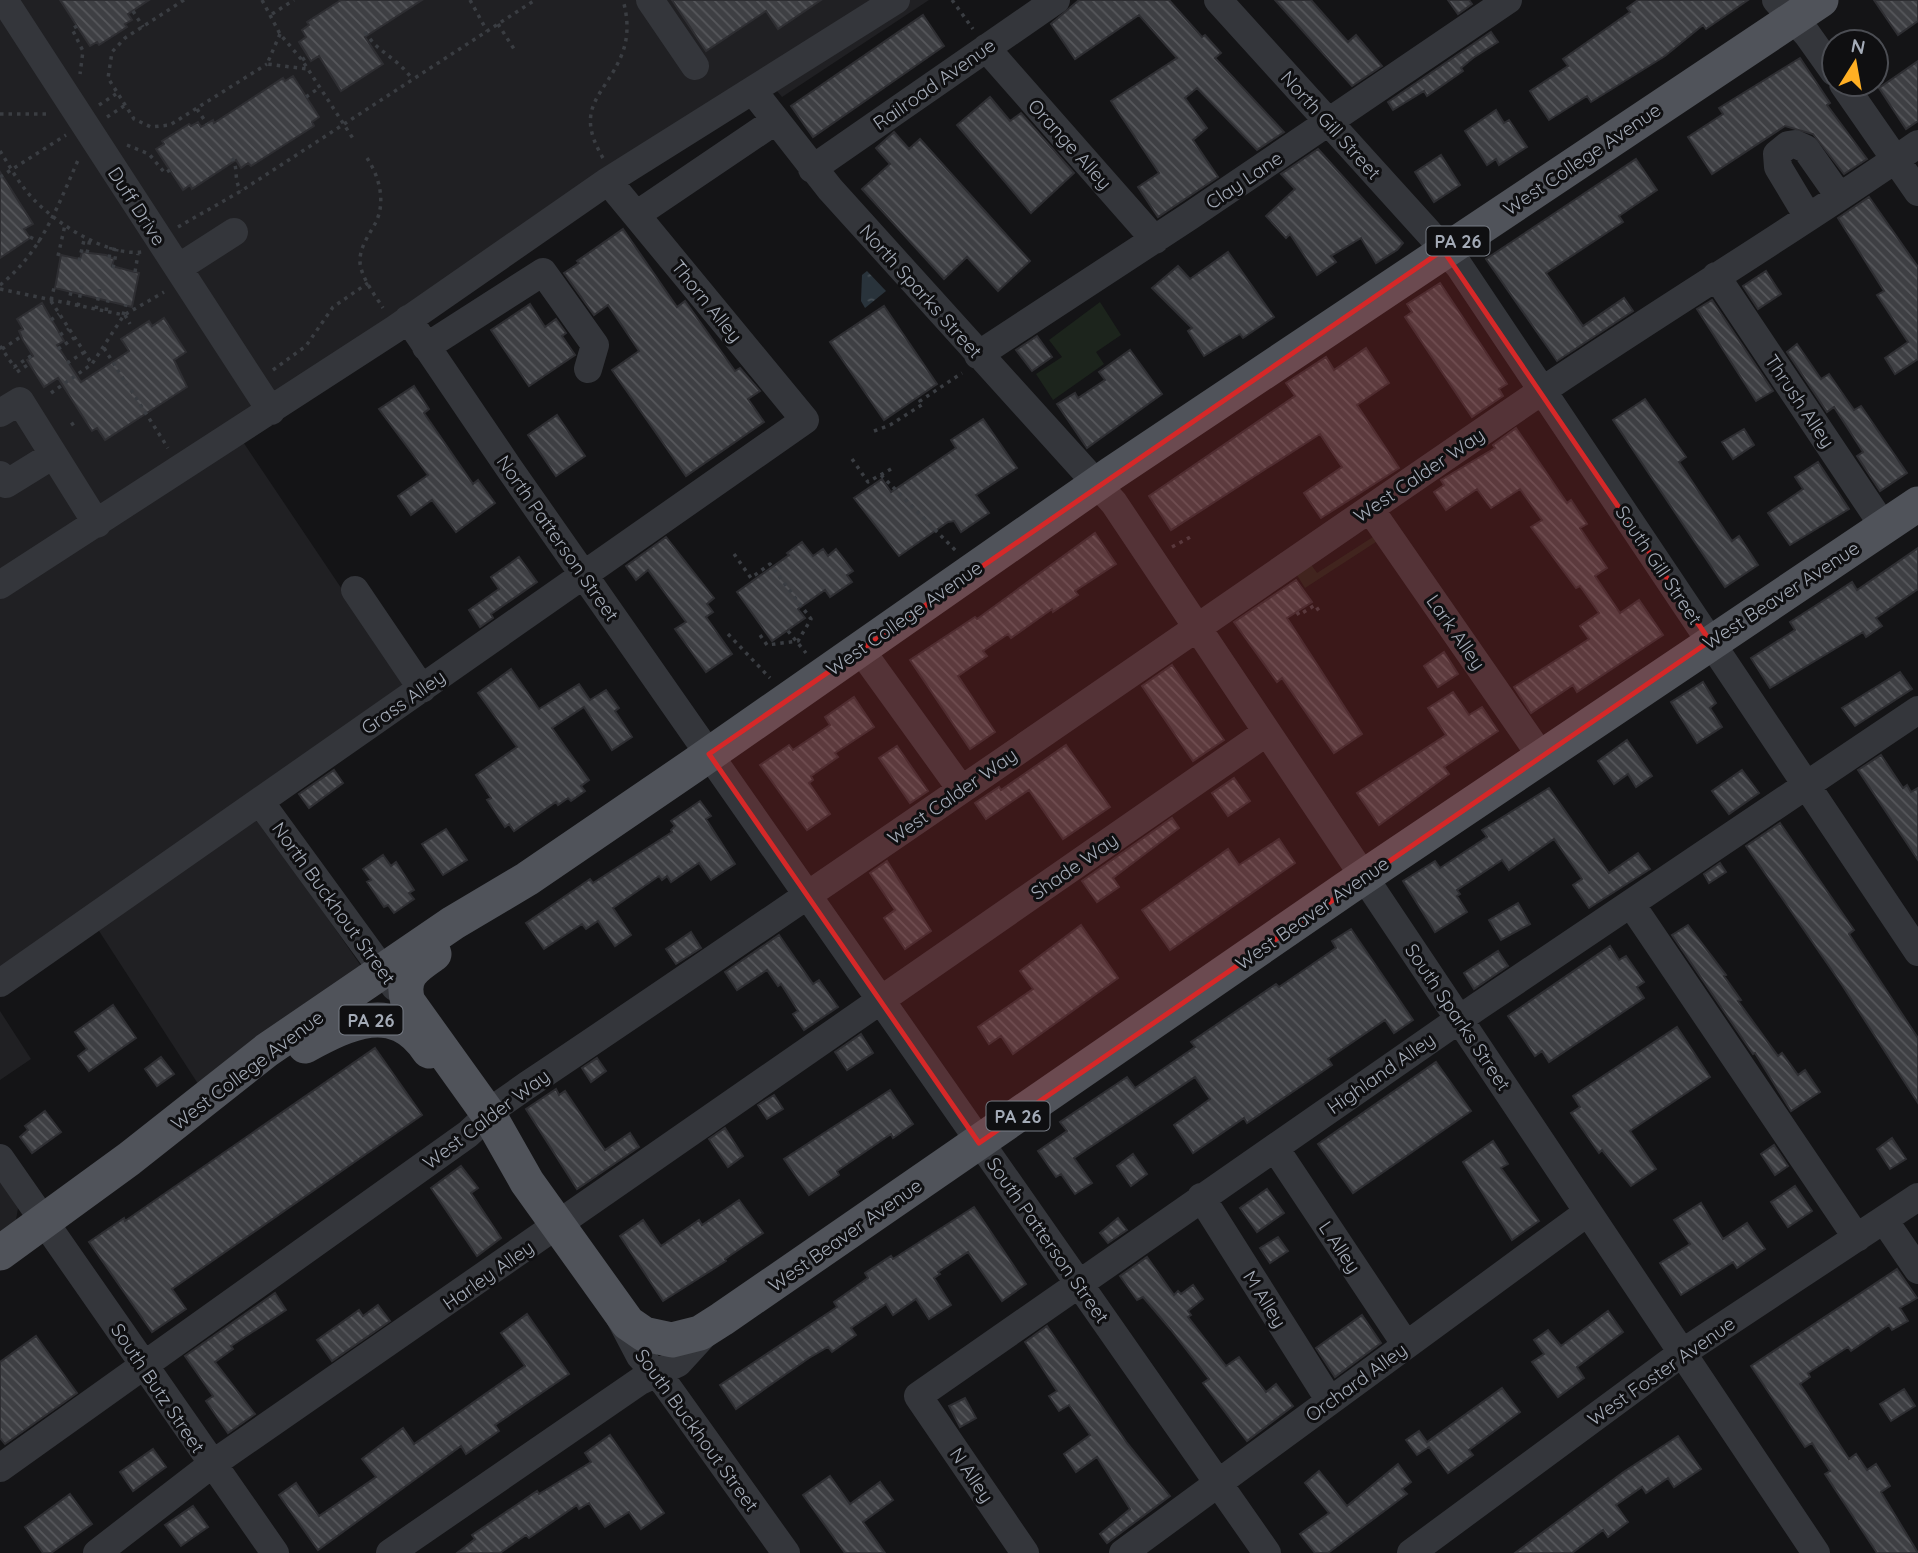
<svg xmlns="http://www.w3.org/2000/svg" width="1918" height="1553" font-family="Quicksand,sans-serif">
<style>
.built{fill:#202023}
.green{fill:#1c241c}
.water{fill:url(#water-ripples)}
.building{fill:url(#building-back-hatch);stroke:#2e2e32;stroke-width:2}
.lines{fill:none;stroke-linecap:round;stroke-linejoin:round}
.path{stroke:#3a3d42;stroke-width:3.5;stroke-dasharray:3.5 5;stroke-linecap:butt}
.minor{stroke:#34363b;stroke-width:28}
.major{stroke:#50535a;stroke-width:35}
.marked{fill:#d62828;fill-opacity:0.2;stroke:#d62828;stroke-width:5;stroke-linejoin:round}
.labels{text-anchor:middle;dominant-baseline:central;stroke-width:6;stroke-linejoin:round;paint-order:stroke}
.shield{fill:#0f0f11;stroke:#777c85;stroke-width:2}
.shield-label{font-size:18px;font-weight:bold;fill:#a4abb7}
.street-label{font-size:19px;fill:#a4abb7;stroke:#0f0f11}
</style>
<defs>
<pattern id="water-ripples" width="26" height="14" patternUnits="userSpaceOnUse" patternTransform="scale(1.75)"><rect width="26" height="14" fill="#29333b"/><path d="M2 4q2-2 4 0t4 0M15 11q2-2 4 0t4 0" fill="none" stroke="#454e55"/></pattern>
<pattern id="building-back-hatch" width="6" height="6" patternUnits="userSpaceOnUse" patternTransform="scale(1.75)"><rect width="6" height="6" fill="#3e3f43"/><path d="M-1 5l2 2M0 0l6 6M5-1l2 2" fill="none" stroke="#57585c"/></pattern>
</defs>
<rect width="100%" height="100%" fill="#141416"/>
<path class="built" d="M0,0H929L782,97L759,70L231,424L409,689L247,801L363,969L202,1090L90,917L0,978Z
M0,1011L31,1059L0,1080Z
M0,1179L18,1208L16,1220L0,1234Z"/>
<path class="green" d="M1100,302L1121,335L1096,352L1104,364L1053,400L1036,374L1062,357L1049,340Z
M1376,535L1379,540L1305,588L1295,572L1310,563L1317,573Z"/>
<path class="water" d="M867,271L886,291L865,308L861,301L862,275Z"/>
<path class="building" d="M60,0H149L128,14L132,20L125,24L127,27L99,45L97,42L90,46Z
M341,0H422L365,37L383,64L341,91L319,56L311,61L299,42L306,37L302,30L309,25L307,22Z
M672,0H821L778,29L766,11L706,51Z
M1079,0H1169L1202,37L1205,35L1221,53L1215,58L1284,132L1257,150L1197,88L1185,98L1207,128L1193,140L1218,177L1158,217L1138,187L1159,173L1111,101L1177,58L1139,15L1075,59L1051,24Z
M1275,0H1311L1348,42L1356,35L1382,66L1352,86Z
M1448,0H1469L1472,4L1458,14Z
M1638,0H1748L1706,29L1703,25L1665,56L1591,102L1587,96L1549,120L1530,91L1568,66L1563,59L1630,12L1627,8Z
M1874,0H1918V21L1898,35Z
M923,15L944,46L813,137L791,106Z
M1491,32L1498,42L1473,58L1461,68L1463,71L1427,96L1424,91L1393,110L1388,102Z
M1800,58L1830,103L1827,105L1867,159L1844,174L1813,134L1785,126L1712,174L1688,137L1723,114L1719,108Z
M1918,61V121L1906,129L1879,88Z
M293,76L319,117L312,122L314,126L251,166L248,163L241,168L236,160L192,189L190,185L183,190L156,149L164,144L162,141L189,124L191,126L198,122L201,127L213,120L214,123L283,78L285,81Z
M990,97L1010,121L1021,113L1074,173L1031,213L957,125Z
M1496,110L1504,123L1509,120L1527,147L1499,165L1496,159L1487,165L1465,131Z
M894,132L909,149L920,139L1030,261L998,291L967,257L944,279L862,189L890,164L876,148Z
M1318,149L1403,243L1397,250L1376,263L1361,238L1331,256L1336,262L1317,275L1290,234L1286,238L1266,216L1295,189L1281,174Z
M1441,155L1460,185L1434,202L1415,172Z
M1636,159L1657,190L1619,216L1623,222L1546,273L1583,326L1624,298L1633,311L1557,361L1486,259Z
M0,172L33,224L24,229L30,238L0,258Z
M1869,197L1918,267V359L1895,374L1885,358L1908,342L1877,295L1884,291L1838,218Z
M623,229L677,307L685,301L735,371L740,368L760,391L748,399L764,422L686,476L612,370L639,351L608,305L594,315L564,273L579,263L577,261Z
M82,252L106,255L114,259L112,266L139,273L132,307L55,288L61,255L80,259Z
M1228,252L1274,317L1243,338L1240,334L1204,356L1188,331L1192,328L1152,288L1178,266L1190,279Z
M1766,271L1781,294L1758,309L1743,286Z
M1440,283L1507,384L1499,389L1503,396L1472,417L1405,317L1412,312L1407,304Z
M1712,300L1773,391L1756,401L1697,309Z
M42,303L64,341L57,345L81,382L129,351L121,339L149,321L152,326L164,318L186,352L174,360L187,387L105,440L97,428L92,431L58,378L44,387L27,360L33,356L23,340L19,331L23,329L17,319Z
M530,304L545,327L556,319L566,333L562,336L575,355L529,386L491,330Z
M884,306L937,384L884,420L830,342Z
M1037,336L1052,357L1032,371L1016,350Z
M1797,344L1821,379L1829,374L1854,410L1861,406L1907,473L1880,491L1857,456L1863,452L1834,407L1827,412L1787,352Z
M1366,348L1389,383L1357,405L1399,468L1321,518L1304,493L1342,467L1320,434L1171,530L1149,496L1295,396L1286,383L1326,357L1334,370Z
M1130,350L1162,394L1087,448L1057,404L1075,393L1078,398L1105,380L1099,372Z
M414,386L429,409L424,413L473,484L478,480L495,503L456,532L432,500L411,515L398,496L428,475L379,409Z
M1645,399L1686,457L1679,462L1732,541L1739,536L1758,565L1725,587L1613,420Z
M557,415L585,456L556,476L528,435Z
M983,419L1017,468L976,495L989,513L961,532L954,521L948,522L899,556L854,498L882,479L891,492L956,448L951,440Z
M1516,428L1567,503L1571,500L1587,524L1580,528L1607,568L1595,576L1620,613L1639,600L1663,635L1577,692L1573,685L1531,713L1514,687L1589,639L1580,626L1599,613L1580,586L1576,588L1531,527L1542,520L1520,489L1491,508L1477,489L1446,510L1434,492L1444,485L1441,480L1495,448L1493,445Z
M1744,429L1754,445L1733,459L1722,442Z
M1818,462L1849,509L1790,545L1768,513L1803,489L1795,477Z
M1095,533L1116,564L1075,591L1078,595L1053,612L1052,609L1011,638L1008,634L983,651L987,656L958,676L995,732L970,749L910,660L975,617L977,619Z
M666,537L714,598L707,604L713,612L706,617L732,654L706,672L675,629L686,622L648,570L636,580L626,566Z
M802,542L813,556L823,549L828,556L836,549L853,571L847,575L852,582L830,597L825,590L798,609L805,618L772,641L737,592L789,555L787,553Z
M1918,548V589L1876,618L1882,626L1866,637L1863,632L1770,688L1751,658L1795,630L1790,622L1815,606L1852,582L1857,590Z
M519,557L537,582L491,614L493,618L480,627L469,610L499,589L491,577Z
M1296,580L1312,602L1287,618L1362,734L1334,753L1282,678L1277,682L1234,622Z
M1444,652L1458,674L1438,687L1424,666Z
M1172,665L1224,740L1193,761L1142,686Z
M511,669L539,709L579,684L590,700L606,690L619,708L615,711L632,737L612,750L584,707L552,728L589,780L581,786L585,791L571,801L568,798L558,805L556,802L514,831L509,824L505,827L487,800L491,798L476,775L517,747L478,693Z
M1900,672L1912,689L1855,726L1842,708Z
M1703,682L1716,703L1710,708L1722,727L1697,743L1671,702Z
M1453,692L1469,715L1482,707L1498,731L1444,767L1449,774L1379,825L1357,793L1446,735L1428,708Z
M854,697L874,727L835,753L838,757L811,776L813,780L809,783L830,814L807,830L760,765L789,745L793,750L830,725L825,717Z
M1627,740L1652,776L1636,787L1628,774L1614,784L1598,761Z
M1066,745L1110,807L1063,839L1029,790L986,819L975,803L999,787L1001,790Z
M897,746L928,791L910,803L879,758Z
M1881,755L1903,788L1907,785L1911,792L1918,788V860L1858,770Z
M334,770L343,783L309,808L299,794Z
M1742,770L1759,793L1729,814L1712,791Z
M1234,778L1250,801L1228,816L1212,793Z
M1549,788L1609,873L1638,853L1650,869L1589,908L1573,885L1582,879L1554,839L1509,870L1502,860L1457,890L1460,894L1457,896L1467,912L1435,932L1403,881L1435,861L1440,868L1487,837L1482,830Z
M700,801L711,816L706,819L735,864L711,880L699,863L671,882L667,876L662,880L659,876L613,908L631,935L615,946L598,921L586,929L582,924L544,949L526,923L590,879L593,883L672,832L671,830L675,826L671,821Z
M1172,818L1179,828L1113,878L1119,887L1097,902L1082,881Z
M1780,823L1854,930L1849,934L1918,1038V1103L1842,985L1746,846Z
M446,829L467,860L443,875L422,844Z
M1279,839L1295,863L1170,950L1142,910L1228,849L1239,865Z
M383,855L391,866L396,862L414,890L409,893L414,899L394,913L388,905L384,907L367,882L371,880L363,869Z
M887,861L931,931L905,949L884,918L895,910L870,873Z
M1720,863L1726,872L1709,883L1704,874Z
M1518,903L1530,924L1501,940L1489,920Z
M1081,925L1118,978L1013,1054L1001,1036L989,1044L978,1027L1033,989L1020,971Z
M1688,925L1726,975L1724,976L1741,1000L1738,1001L1778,1056L1782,1053L1798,1075L1805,1070L1820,1092L1791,1111L1755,1053L1753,1054L1672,935Z
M1351,929L1413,1020L1394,1033L1385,1020L1328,1059L1332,1065L1247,1123L1244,1118L1193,1153L1174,1125L1210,1099L1195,1077L1074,1158L1092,1183L1075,1194L1061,1174L1056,1177L1038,1151L1067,1131L1060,1122L1127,1077L1135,1088L1195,1047L1191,1042L1276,984L1279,987L1336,948L1332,941Z
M691,932L701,948L676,964L666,949Z
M779,935L813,984L819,980L838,1007L804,1030L793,1014L798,1011L781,984L778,986L767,970L737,990L725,972Z
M1610,946L1619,960L1626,956L1644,982L1637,987L1644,998L1549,1062L1542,1051L1535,1056L1508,1016Z
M1498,951L1508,966L1474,989L1464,973Z
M113,1005L136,1038L89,1071L78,1056L87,1049L75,1032Z
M1677,1027L1710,1077L1630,1131L1656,1169L1631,1186L1602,1150L1599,1153L1571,1113L1580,1107L1573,1096Z
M861,1034L873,1053L847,1070L835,1052Z
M375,1048L422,1115L172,1289L186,1309L152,1332L89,1242L124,1218L125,1221Z
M161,1057L174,1074L157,1086L145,1069Z
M597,1058L606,1071L591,1082L582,1068Z
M1436,1062L1471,1111L1353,1193L1318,1144Z
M556,1089L559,1095L565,1091L605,1150L630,1133L639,1147L577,1189L526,1109Z
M890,1090L913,1124L893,1138L891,1134L837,1171L839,1175L809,1195L784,1159Z
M774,1095L783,1109L767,1119L758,1105Z
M45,1111L61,1132L32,1153L20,1137L28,1130L25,1126Z
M725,1128L743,1156L728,1167L709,1139Z
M1892,1138L1906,1159L1890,1169L1877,1149Z
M1493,1141L1508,1164L1501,1168L1539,1221L1512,1240L1463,1162Z
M1774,1145L1788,1166L1775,1175L1761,1154Z
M1133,1154L1147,1174L1131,1186L1117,1166Z
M461,1166L478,1188L471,1193L501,1238L477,1256L431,1188Z
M1795,1186L1812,1211L1788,1227L1771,1202Z
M1267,1189L1284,1213L1257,1232L1240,1208Z
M739,1200L763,1233L725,1259L726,1261L663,1301L620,1236L643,1220L661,1246L699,1220L702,1225Z
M1701,1203L1723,1239L1747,1223L1765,1249L1737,1268L1733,1262L1681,1295L1660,1263L1690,1244L1674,1220Z
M974,1207L1026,1284L1002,1301L968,1252L938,1272L940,1274L934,1278L951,1305L929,1319L916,1299L893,1315L886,1304L851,1328L856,1335L832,1352L828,1347L809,1358L736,1409L720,1385L837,1307L834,1302L868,1278L865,1273L891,1256L893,1259Z
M1118,1218L1127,1230L1108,1243L1100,1233Z
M1278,1237L1288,1251L1270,1263L1260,1248Z
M1147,1257L1174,1295L1178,1291L1181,1294L1193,1285L1203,1299L1188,1311L1191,1315L1188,1317L1226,1366L1239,1357L1266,1392L1276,1384L1293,1406L1247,1441L1203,1383L1209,1379L1171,1330L1143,1297L1137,1300L1120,1276Z
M1897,1269L1917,1298L1900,1308L1908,1321L1892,1330L1889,1325L1851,1351L1848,1347L1808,1373L1810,1377L1800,1384L1849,1459L1856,1454L1867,1470L1876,1464L1890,1486L1881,1492L1918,1553H1877L1825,1474L1830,1471L1812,1443L1805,1447L1751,1366Z
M275,1293L286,1310L231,1346L233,1349L215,1362L255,1414L228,1433L206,1401L213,1396L185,1356Z
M378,1305L390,1321L332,1361L317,1340L359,1310L363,1316Z
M1608,1311L1623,1332L1577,1367L1584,1378L1558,1397L1532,1362L1544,1354L1534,1340L1548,1330L1561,1346Z
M527,1314L569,1374L495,1425L499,1431L466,1454L461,1446L318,1550L279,1495L296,1483L319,1516L376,1477L362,1459L403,1428L414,1444L525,1366L501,1333Z
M1362,1315L1381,1343L1335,1377L1316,1348Z
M1047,1326L1127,1443L1170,1496L1107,1543L1100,1534L1130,1509L1097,1457L1076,1472L1064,1454L1090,1435L1069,1405L1059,1411L1049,1396L1057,1391L1025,1342Z
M36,1336L77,1393L5,1444L0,1438V1362Z
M1502,1388L1520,1412L1469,1450L1473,1455L1448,1473L1429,1447L1417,1455L1406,1440L1419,1431L1427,1442Z
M1904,1389L1915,1406L1891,1421L1880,1404Z
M965,1398L976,1418L960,1427L949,1406Z
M610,1435L664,1513L641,1529L629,1512L605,1527L589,1503L579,1509L577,1505L529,1538L526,1535L500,1553H457L475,1539L472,1535L537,1491L539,1494L591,1462L585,1453Z
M1678,1436L1701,1469L1674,1487L1668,1478L1646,1493L1642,1487L1616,1505L1628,1522L1608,1537L1603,1530L1572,1553H1515L1622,1473Z
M153,1449L166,1467L133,1491L120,1472Z
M1398,1464L1411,1482L1402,1489L1407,1494L1328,1553H1315L1300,1534L1329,1513L1305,1483L1319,1471L1347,1506Z
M830,1476L850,1504L880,1482L893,1500L863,1522L885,1553H845L803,1495Z
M70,1494L92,1524L51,1553H43L25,1527Z
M193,1506L208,1527L181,1546L165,1525Z"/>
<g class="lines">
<path class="path" d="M184,0L125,38L112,52L108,78L134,119L151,127L170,125L267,64
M262,0L280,34L302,60L354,140
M470,0L487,31
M952,0L973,29
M133,11L143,27
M272,14L294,0
M498,24L514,49
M77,26L72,29L83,51L80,74
M365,32C379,54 397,57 412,79
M280,34L267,64L307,69
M302,60L308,56
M306,97L319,88
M99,105L116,94
M197,109L207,124
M0,114H50
M107,117L124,106
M127,145L149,154L165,173L170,170
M0,151C8,163 15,177 24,188C45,217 104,257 142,252
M232,158C239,169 233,179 241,191
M367,158C379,176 386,201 376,222C369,235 359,248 360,263C362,279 375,295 383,308
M603,158C572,106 606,95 622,54C629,36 628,18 623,0
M0,177L66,135
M178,227L241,191L535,0
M30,237L40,242
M87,253L90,239
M58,256L65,225
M109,258L111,247
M79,261L85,236
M113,268L117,249
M135,272L138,254
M0,285C42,252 58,205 79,158
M0,289L124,315
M51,300L54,288
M51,301L92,364
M68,304L71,292
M78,306L82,285
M96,309L100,289
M106,311L108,300
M123,315L126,304
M125,315L130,324
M51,320L59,314
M60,335L69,329
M0,346L15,368
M104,348L127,385
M2,349L22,336
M58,349L74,338
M67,363L83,353
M14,367L34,354
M273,370L306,346L333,307L368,283
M17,372L29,364
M131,390L168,448
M51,393L92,364L124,315L164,292
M71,425L77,421
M874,431L890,425L923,404L920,401L962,373
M852,459L868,482L891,469
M881,475L956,551
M1172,547L1194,535
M734,554L751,578L770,564L811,619L798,641L767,645L760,635
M1297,612L1299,615L1315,605L1319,611
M788,631L806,653
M728,634L770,678"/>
<path class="minor" d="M4,0L271,411
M650,0L695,66
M1218,0L1459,266L1918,952
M1776,0L1807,34L1834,72
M986,48L1155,240
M1843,84L1918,192
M753,91L830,189L1114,503L1816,1553
M812,169L1056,0
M636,215L775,121
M1808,217L1778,167L1777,154L1788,145L1795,144L1806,149L1839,196
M178,268L234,232
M1716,276L1884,527
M408,319L509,468L1267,1553
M426,347L543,272L595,345L588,369
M978,355L1190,216L1508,0
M0,413L20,401L97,524
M0,475L6,484L53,455
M1370,509L1541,756
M0,585L395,329L608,181L896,0
M355,590L422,689
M860,649L961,789
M261,803L395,987
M1631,904L1857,1238
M0,983L805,420L608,181
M1275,1148L1406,1345
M0,1158L275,1553
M1201,1197L1330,1401
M1884,1220L1918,1270
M620,1318L640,1356L666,1385L786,1553
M0,1468L468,1134L499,1105L526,1086C863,860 1195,628 1530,399C1658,312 1791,232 1918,144
M97,1553L211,1465L1267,732
M390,1553L640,1381L678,1363L710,1328
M1025,1553L918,1396L1477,1007L1918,710
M1123,1553L1588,1212
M1411,1553L1682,1353L1918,1197"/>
<path class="major" d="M434,954C415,967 400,976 408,1002L489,1115L527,1182L628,1323L644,1334L672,1340L700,1333L722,1319L1347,888L1918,504
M305,1046C348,1023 394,999 429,1051
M0,1253L129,1159L267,1050L453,923L527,879L694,765L1111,474L1821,0"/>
</g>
<path class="marked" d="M1443,250L1710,641L979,1143L709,754Z"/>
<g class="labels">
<g class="shield">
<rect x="1426.5" y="226.5" width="63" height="29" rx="5"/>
<rect x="339.5" y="1005.5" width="63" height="29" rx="5"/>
<rect x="986.5" y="1101.5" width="63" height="29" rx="5"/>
</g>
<g class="shield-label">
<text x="1458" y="241">PA 26</text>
<text x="371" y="1020">PA 26</text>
<text x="1018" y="1116">PA 26</text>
</g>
<g class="street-label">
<text transform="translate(934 84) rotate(-35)">Railroad Avenue</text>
<text transform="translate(1331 125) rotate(48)">North Gill Street</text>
<text transform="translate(1070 144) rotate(48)">Orange Alley</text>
<text transform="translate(1582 159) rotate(-34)">West College Avenue</text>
<text transform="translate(1244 180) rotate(-34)">Clay Lane</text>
<text transform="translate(137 206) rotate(57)">Duff Drive</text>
<text transform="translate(921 291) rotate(48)">North Sparks Street</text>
<text transform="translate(707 301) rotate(51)">Thorn Alley</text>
<text transform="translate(1800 401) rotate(56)">Thrush Alley</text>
<text transform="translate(1419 475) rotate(-34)">West Calder Way</text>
<text transform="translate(558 538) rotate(55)">North Patterson Street</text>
<text transform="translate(1659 565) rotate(56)">South Gill Street</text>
<text transform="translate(1781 595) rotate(-33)">West Beaver Avenue</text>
<text transform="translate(904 618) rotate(-35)">West College Avenue</text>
<text transform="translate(1456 632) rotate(55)">Lark Alley</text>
<text transform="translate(403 702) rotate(-35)">Grass Alley</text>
<text transform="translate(952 796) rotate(-35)">West Calder Way</text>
<text transform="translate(1074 866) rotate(-35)">Shade Way</text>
<text transform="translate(334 903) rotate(54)">North Buckhout Street</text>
<text transform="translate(1312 913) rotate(-35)">West Beaver Avenue</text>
<text transform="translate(1458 1017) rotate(56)">South Sparks Street</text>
<text transform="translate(247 1070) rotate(-37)">West College Avenue</text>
<text transform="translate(1381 1073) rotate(-35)">Highland Alley</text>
<text transform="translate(486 1119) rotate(-37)">West Calder Way</text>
<text transform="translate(845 1235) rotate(-35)">West Beaver Avenue</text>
<text transform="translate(1048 1240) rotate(55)">South Patterson Street</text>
<text transform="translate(1340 1247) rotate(56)">L Alley</text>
<text transform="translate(488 1275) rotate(-35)">Harley Alley</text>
<text transform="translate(1265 1299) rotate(58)">M Alley</text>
<text transform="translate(1661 1371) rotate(-35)">West Foster Avenue</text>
<text transform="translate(1356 1382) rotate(-36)">Orchard Alley</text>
<text transform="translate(158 1388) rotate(56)">South Butz Street</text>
<text transform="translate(697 1430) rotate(54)">South Buckhout Street</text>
<text transform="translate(972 1475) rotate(56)">N Alley</text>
</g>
</g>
<g transform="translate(1855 63) rotate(11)"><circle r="33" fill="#0f0f11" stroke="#4b4d53" stroke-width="2"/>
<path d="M0-5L12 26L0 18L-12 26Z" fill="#ffaf23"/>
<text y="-10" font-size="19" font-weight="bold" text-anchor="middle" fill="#a4abb7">N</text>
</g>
</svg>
